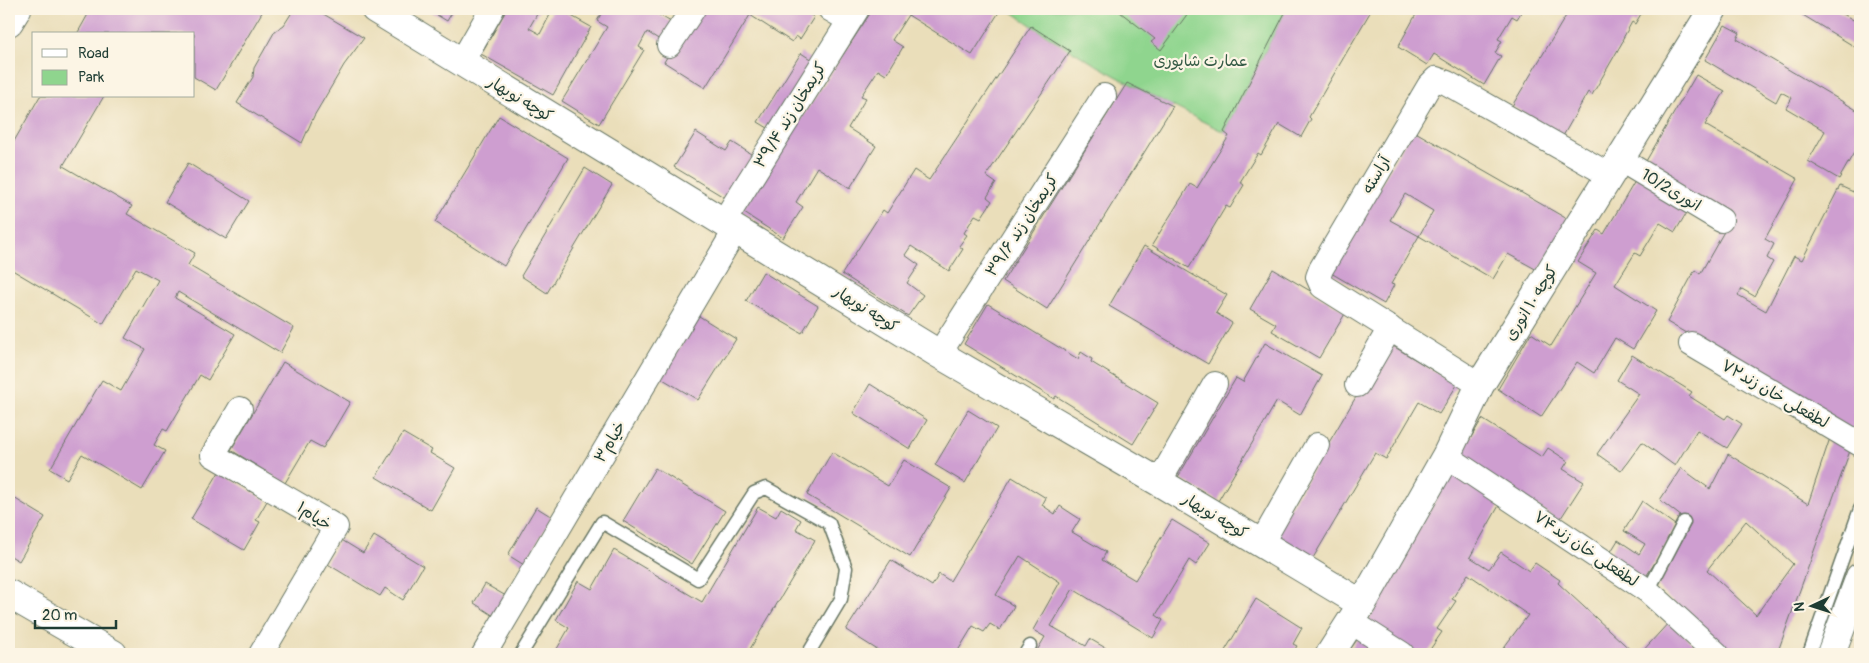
<svg xmlns="http://www.w3.org/2000/svg" width="1869" height="663" font-family="Pangolin,'Playpen Sans Arabic',sans-serif">
<style>
.green{fill:#8fd58e;stroke:#578961}
.building{fill:#ce9ed0;fill-rule:evenodd}
.lines{fill:none;stroke-linecap:round;stroke-linejoin:round}
.service-casing{stroke:#667563;stroke-width:15}
.minor-casing{stroke:#667563;stroke-width:26}
.tertiary-casing{stroke:#667563;stroke-width:30}
.primary-casing{stroke:#667563;stroke-width:30}
.service{stroke:#fff;stroke-width:12}
.minor{stroke:#fff;stroke-width:24}
.tertiary{stroke:#fff;stroke-width:28}
.primary{stroke:#fff;stroke-width:28}
.labels{text-anchor:middle;dominant-baseline:central;stroke-width:4.5;stroke-linejoin:round;paint-order:stroke}
.park-label{font-size:16px;fill:#355b46;stroke:#fcf5e5}
.street-label{font-size:16px;fill:#1f3d34;stroke:#fcf5e5}
</style>
<rect width="100%" height="100%" fill="#fcf5e5"/>
<filter id="ink" filterUnits="userSpaceOnUse"><feTurbulence type="fractalNoise" baseFrequency=".02" numOctaves="2"/><feDisplacementMap in="SourceGraphic" scale="10" xChannelSelector="R" yChannelSelector="G"/><feConvolveMatrix kernelMatrix="1 2 1 2 8 2 1 2 1" color-interpolation-filters="sRGB"/></filter>
<filter id="wash" filterUnits="userSpaceOnUse"><feTurbulence type="fractalNoise" baseFrequency=".0096" numOctaves="4" result="noise"/><feDisplacementMap in="SourceGraphic" scale="20" xChannelSelector="R" yChannelSelector="G"/><feGaussianBlur stdDeviation="1.12" result="paint"/><feColorMatrix in="noise" values="0 0 0 0 0 0 0 0 0 0 0 0 0 0 0 0 0 1.4 0 .05"/><feComposite in="paint" operator="in"/></filter>
<g filter="url(#wash)">
<rect width="100%" height="100%" fill="#eadeba"/>
<path class="green" d="M1010,9H1287L1224,132C1150,95 1077,58 1009,10Z"/>
<g id="blocks">
<path class="building" d="M91,9H264L216,90L194,77V34H77Z
M294,9H315L364,38L344,65L314,116L302,143L237,103L253,77L254,68L275,31L284,25Z
M427,9H454L447,21Z
M507,9H540L529,28L540,34L553,9H559L591,27L553,95L481,54Z
M604,9H649L676,25L665,43L647,32L639,47L644,50L599,124L562,101L607,27L597,21Z
M697,9H801L814,17L800,39L796,36L792,42L750,15L705,88L664,62Z
M873,9H1001L972,55L908,15L892,40L903,47L886,75L878,70L861,96L866,98L848,128L876,146L850,188L817,167L796,202L803,207L783,238L741,211Z
M1116,9H1191L1161,50L1151,42L1155,39Z
M1287,9H1372L1309,117L1311,119L1301,137L1279,124L1261,155L1258,153L1240,182L1244,185L1230,208L1226,206L1189,268L1152,245L1190,184L1197,188L1229,136L1224,132Z
M1419,9H1523L1517,19L1512,16L1498,39L1502,41L1495,53L1501,56L1484,85L1434,54L1427,65L1398,47Z
M1570,9H1644L1635,24L1632,22L1622,40L1623,41L1592,95L1588,92L1563,136L1512,106Z
M1793,9H1835L1860,24V50Z
M1725,25L1740,33L1737,39L1860,112V142L1839,179L1808,161L1825,131L1786,108L1792,98L1781,92L1776,102L1705,60Z
M1031,26L1070,51L986,176L996,183L987,197L992,201L981,218L975,215L964,233L967,235L959,246L963,249L949,271L911,246L905,255L919,265L907,283L923,295L908,316L842,274L883,210L887,213L914,170L929,180Z
M801,53L815,62L773,131L758,122Z
M1696,75L1725,91L1705,125L1798,179L1765,239L1774,244L1767,258L1773,262L1754,296L1742,289L1738,295L1766,311L1794,256L1802,260L1840,186L1860,195V421L1856,432L1667,322L1695,270L1700,274L1730,221L1642,168Z
M1127,83L1173,106L1047,309L1003,281Z
M40,96H104L63,166L132,206L127,214L195,253L188,265L294,328L280,353L178,292L175,298L235,334L208,380L200,375L167,431L163,429L154,445L165,451L142,490L82,454L67,479L50,469L102,380L121,391L145,349L125,338L158,280L136,268L103,324L9,268V150Z
M499,116L568,158L504,266L435,222Z
M1412,130L1569,220L1539,271L1508,254L1493,279L1419,236L1433,211L1405,194L1390,220L1419,236L1391,284L1394,285L1384,304L1331,273Z
M696,132L726,151L732,142L754,156L727,199L674,167Z
M188,163L249,201L226,239L165,202Z
M585,168L612,185L547,293L521,276Z
M1638,176L1690,207L1675,232L1660,223L1640,256L1635,253L1615,285L1656,311L1633,349L1615,338L1594,373L1577,362L1541,417L1498,389L1531,333L1551,346L1596,273L1578,262L1598,230L1604,234Z
M1144,246L1227,295L1216,313L1232,323L1208,364L1109,306Z
M1273,269L1346,312L1319,358L1272,331L1276,324L1250,309Z
M763,272L818,306L802,333L746,301Z
M988,304L1078,359L1081,352L1092,359L1091,362L1158,403L1133,444L1056,396L1054,399L964,344Z
M699,316L736,339L698,400L661,378Z
M1265,343L1322,376L1300,415L1277,401L1218,501L1178,477L1236,378L1243,382Z
M1388,343L1457,385L1439,414L1419,402L1386,459L1375,453L1313,558L1274,535Z
M1632,355L1692,392L1689,396L1725,419L1728,415L1742,424L1727,448L1697,430L1675,466L1642,442L1621,471L1597,454L1639,394L1617,380Z
M283,362L350,402L323,448L310,441L285,483L231,450Z
M870,384L927,420L910,449L853,413Z
M968,410L997,428L965,483L935,465Z
M1482,419L1542,457L1548,448L1568,461L1563,469L1584,482L1559,521L1460,456Z
M403,433L432,450L430,453L455,468L431,510L376,477Z
M1831,435L1851,448L1777,654H1728L1657,587L1691,524L1660,500L1681,468L1710,489L1728,454L1808,504ZM1746,521L1793,564L1756,615L1707,570Z
M832,452L888,486L904,460L951,488L910,557L807,495Z
M655,468L725,511L692,564L623,521Z
M1453,471L1501,502L1470,557L1489,569L1501,552L1529,571L1535,563L1560,580L1558,583L1635,654H1499L1528,615L1468,574L1452,599L1456,601L1437,629L1442,632L1427,654H1412L1366,625L1384,594L1381,592Z
M219,472L267,501L256,520L260,522L244,550L191,519Z
M1012,477L1046,498L1042,505L1055,514L1060,506L1080,519L1072,532L1106,552L1102,560L1135,580L1172,520L1210,543L1196,565L1189,560L1156,615L1163,620L1153,638L1073,589L1051,626L1086,646L1090,639L1116,654H1035L1045,637L1033,630L1060,582L1020,556L996,595L1014,606L1000,630L990,624L984,632L973,626L956,654H884L846,630L891,560L932,586L939,574L950,581Z
M9,495L45,517L19,561L9,555Z
M1642,501L1675,525L1660,555L1643,581L1607,558L1618,540L1639,554L1645,544L1624,531Z
M536,507L552,517L524,565L508,555Z
M758,507L776,517L781,508L801,520L796,529L815,540L747,654H554L569,628L556,620L578,581L592,589L614,550L702,602Z
M374,536L423,566L403,600L385,588L380,596L326,563L340,539L363,553Z
M485,584L506,596L494,616L474,603Z
M1256,599L1302,628L1293,644L1297,646L1292,654H1223Z
M1670,621L1704,654H1640Z
M1361,634L1390,654H1347Z"/>
</g>
</g>
<g filter="url(#ink)">
<use href="#blocks" fill-opacity="0" stroke="#667563" stroke-width="1"/>
<g class="lines">
<g class="service-casing">
<path id="service" d="M1648,591L1684,522
M521,654L602,522L698,579L754,493L766,488L829,523L846,568L841,599L808,654
M1025,654L1030,646
M1809,654L1860,509"/>
</g>
<g class="minor-casing">
<path id="minor" d="M830,9L849,20
M669,45L693,9
M461,63L492,9
M1621,160L1721,220
M724,221L857,9
M1691,344L1860,444
M939,354L1104,96
M1357,385L1390,328
M1480,385L1322,286L1318,277L1321,269L1429,86L1436,79L1447,83L1611,176
M240,409L213,455L336,527L261,654
M1446,456L1648,591L1717,654
M1159,482L1215,384
M1261,544L1317,445
M1350,621L1402,654
M484,654L736,229"/>
</g>
<g class="tertiary-casing">
<path id="tertiary" d="M375,9L939,354L1159,482L1362,604
M9,594L113,654
M1330,654L1362,604L1446,456L1480,385L1713,9
M1831,654L1860,577"/>
</g>
<g class="primary-casing">
<path id="primary" d="M9,22L17,9"/>
</g>
<use href="#service" class="service"/>
<use href="#minor" class="minor"/>
<use href="#tertiary" class="tertiary"/>
<use href="#primary" class="primary"/>
</g>
</g>
<g class="labels">
<g class="park-label">
<text x="1201" y="61">عمارت شاپوری</text>
</g>
<g class="street-label">
<text transform="translate(520 99) rotate(31)">کوچه نوبهار</text>
<text transform="translate(790 115) rotate(-58)">کریمخان زند ۳۹/۴</text>
<text transform="translate(1376 175) rotate(-60)">آراسته</text>
<text transform="translate(1671 190) rotate(31)">انوری10/2</text>
<text transform="translate(1022 225) rotate(-57)">کریمخان زند ۳۹/۶</text>
<text transform="translate(1531 303) rotate(-58)">کوچه ۱۰ انوری</text>
<text transform="translate(866 309) rotate(32)">کوچه نوبهار</text>
<text transform="translate(1775 394) rotate(30)">لطفعلی خان زند۷۲</text>
<text transform="translate(610 442) rotate(-59)">خیام۳</text>
<text transform="translate(314 516) rotate(34)">۱خیام</text>
<text transform="translate(1215 516) rotate(31)">کوچه نوبهار</text>
<text transform="translate(1586 549) rotate(34)">لطفعلی خان زند۷۴</text>
</g>
</g>
<rect width="1869" height="663" fill="none" stroke="#fcf5e5" stroke-width="30"/>
<rect x="32" y="32" width="162" height="65" fill="#fcf5e5" stroke="#a4ab9e"/>
<rect x="42" y="49" width="25" height="8" fill="#ffffff" stroke="#a4ab9e"/>
<text x="78" y="58" font-size="15" fill="#1f3d34">Road</text>
<rect x="42" y="70" width="25" height="15" fill="#8fd58e" stroke="#a4ab9e"/>
<text x="78" y="82" font-size="15" fill="#1f3d34">Park</text>
<g transform="translate(1812 606) rotate(266)" stroke="#fcf5e5" stroke-width="4" paint-order="stroke">
<path d="M0-4L9 19L0 12L-9 19Z" fill="#1f3d34"/>
<text y="-8" font-size="14" font-weight="bold" text-anchor="middle" fill="#1f3d34">N</text>
</g>
<path d="M35 620v8h81v-8" fill="none" stroke="#1f3d34" stroke-width="2.5"/>
<text x="42" y="620" font-size="15" fill="#1f3d34" stroke="#fcf5e5" stroke-width="4" paint-order="stroke">20 m</text>
</svg>
